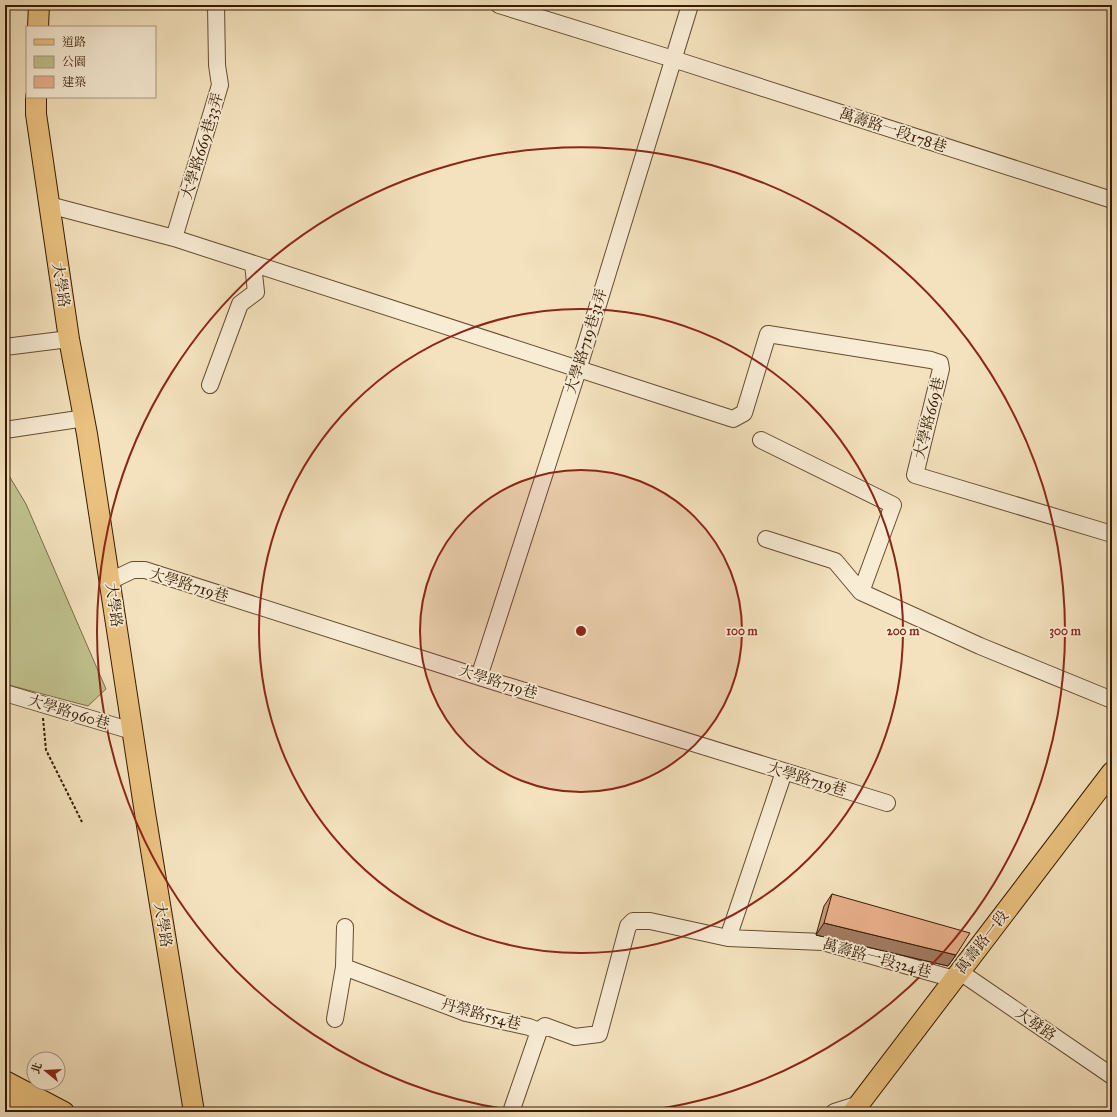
<svg xmlns="http://www.w3.org/2000/svg" width="1117" height="1117" font-family="'IM FELL Great Primer','Noto Serif TC',serif">
<style>
.green{fill:#c0c28e;stroke:#7b6e48}
.lines{fill:none;stroke-linecap:round;stroke-linejoin:round}
.minor-casing{stroke:#664c31;stroke-width:18}
.major-casing{stroke:#361a02;stroke-width:22}
.path{stroke:#361a02;stroke-width:2;stroke-dasharray:3 2;stroke-linecap:butt}
.minor{stroke:#f8ecd5;stroke-width:16}
.major{stroke:#eac17f;stroke-width:20}
.wall{fill:#c89778;stroke:#361a02}
.shaded-wall{fill:#a37b62;stroke:#361a02}
.building{fill:#e9b08c;stroke:#361a02}
.ring{fill:none;stroke:#8f2418;stroke-width:2}
.labels{text-anchor:middle;dominant-baseline:central;stroke-width:3.5;stroke-linejoin:round;paint-order:stroke}
.street-label{font-size:15px;fill:#361a02;stroke:#f8ecd5}
.centre{fill:#8f2418;stroke:#f8ecd5;stroke-width:2}
.ring-label{font-size:12px;text-anchor:middle;font-weight:bold;fill:#8f2418;stroke:#f8ecd5;stroke-width:3.5;stroke-linejoin:round;paint-order:stroke}
</style>
<rect width="100%" height="100%" fill="#f4e2be"/>
<filter id="stains"><feTurbulence type="fractalNoise" baseFrequency=".005" numOctaves="4"/><feColorMatrix values="0 0 0 0 .2 0 0 0 0 .09 0 0 0 0 .02 0 0 0 .5 -.17"/></filter>
<radialGradient id="worn" r=".72"><stop offset=".6" stop-color="#630" stop-opacity="0"/><stop offset="1" stop-color="#630" stop-opacity=".3"/></radialGradient>
<path class="green" d="M5,469L26,504L106,689L88,706L5,684Z"/>
<g class="lines">
<g class="minor-casing">
<path id="minor" d="M499,5L673,59L1112,200
M49,205L174,238L733,419L744,413L768,334L931,360L940,363L941,369L915,475L1112,534
M174,238L220,85L217,65L216,5
M5,347L69,339
M210,385L240,304L256,292L253,264
M5,430L85,418
M761,440L893,505L861,592L980,646L1112,700
M766,539L835,561L861,592
M110,581L133,570H145L479,677L887,803
M479,677L578,370L690,5
M5,693L132,731
M784,772L728,938L823,942L954,979
M344,967L466,1013L529,1027L539,1031L511,1112
M960,972L1112,1076
M335,1019L344,967L345,927
M539,1031L545,1026L575,1037L599,1034L628,926L633,921H650L728,938
M834,1112L859,1104L858,1110"/>
</g>
<g class="major-casing">
<path id="major" d="M38,27L39,5
M36,97V114L69,339L87,434L145,813L194,1112
M5,1081L64,1112
M5,1100L28,1112
M853,1112L1112,772"/>
</g>
<path class="path" d="M43,718L46,750L82,822"/>
<use href="#minor" class="minor"/>
<use href="#major" class="major"/>
</g>
<path class="wall" d="M832,894L956,955L948,966L816,935L824,906Z"/>
<path class="shaded-wall" d="M824,923L956,955L948,966L816,935Z"/>
<path class="building" d="M832,894L970,933L956,955L824,923Z"/>
<circle cx="581" cy="631" r="161" fill="#8f2418" fill-opacity=".12"/>
<g class="ring">
<circle cx="581" cy="631" r="161"/>
<circle cx="581" cy="631" r="322"/>
<path d="M526 1112A484 484 0 1 1 636 1112"/>
</g>
<g class="labels">
<g class="street-label">
<text transform="translate(893 130) rotate(18)">萬壽路一段178巷</text>
<text transform="translate(202 146) rotate(-73)">大學路669巷33弄</text>
<text transform="translate(61 285) rotate(81)">大學路</text>
<text transform="translate(586 341) rotate(-73)">大學路719巷31弄</text>
<text transform="translate(929 418) rotate(-76)">大學路669巷</text>
<text transform="translate(189 585) rotate(17)">大學路719巷</text>
<text transform="translate(114 605) rotate(82)">大學路</text>
<text transform="translate(498 682) rotate(17)">大學路719巷</text>
<text transform="translate(69 712) rotate(17)">大學路960巷</text>
<text transform="translate(807 779) rotate(17)">大學路719巷</text>
<text transform="translate(163 925) rotate(81)">大學路</text>
<text transform="translate(982 942) rotate(-52)">萬壽路一段</text>
<text transform="translate(877 958) rotate(15)">萬壽路一段324巷</text>
<text transform="translate(481 1014) rotate(15)">丹榮路554巷</text>
<text transform="translate(1036 1024) rotate(35)">大發路</text>
</g>
</g>
<circle cx="581" cy="631" r="6" class="centre"/>
<g class="ring-label">
<text x="742" y="635">100 m</text>
<text x="903" y="635">200 m</text>
<text x="1065" y="635">300 m</text>
</g>
<rect width="1117" height="1117" fill="none" stroke="#f4e2be" stroke-width="20"/>
<rect x="6" y="6" width="1105" height="1105" fill="none" stroke="#361a02" stroke-width="2"/>
<rect x="10" y="10" width="1097" height="1097" fill="none" stroke="#361a02"/>
<rect x="26" y="26" width="130" height="72" fill="#f8ecd5" stroke="#aa9881"/>
<rect x="34" y="39" width="20" height="6" fill="#eac17f" stroke="#aa9881"/>
<text x="62" y="46" font-size="12" fill="#361a02">道路</text>
<rect x="34" y="56" width="20" height="12" fill="#c0c28e" stroke="#aa9881"/>
<text x="62" y="66" font-size="12" fill="#361a02">公園</text>
<rect x="34" y="76" width="20" height="12" fill="#e9b08c" stroke="#aa9881"/>
<text x="62" y="86" font-size="12" fill="#361a02">建築</text>
<g transform="translate(46 1071) rotate(288)"><circle r="19" fill="#f8ecd5" stroke="#aa9881"/>
<path d="M0-3L7 15L0 10L-7 15Z" fill="#8f2418"/>
<text y="-6" font-size="11" font-weight="bold" text-anchor="middle" fill="#361a02">北</text>
</g>
<rect width="100%" height="100%" filter="url(#stains)"/>
<rect width="100%" height="100%" fill="url(#worn)"/>
</svg>
